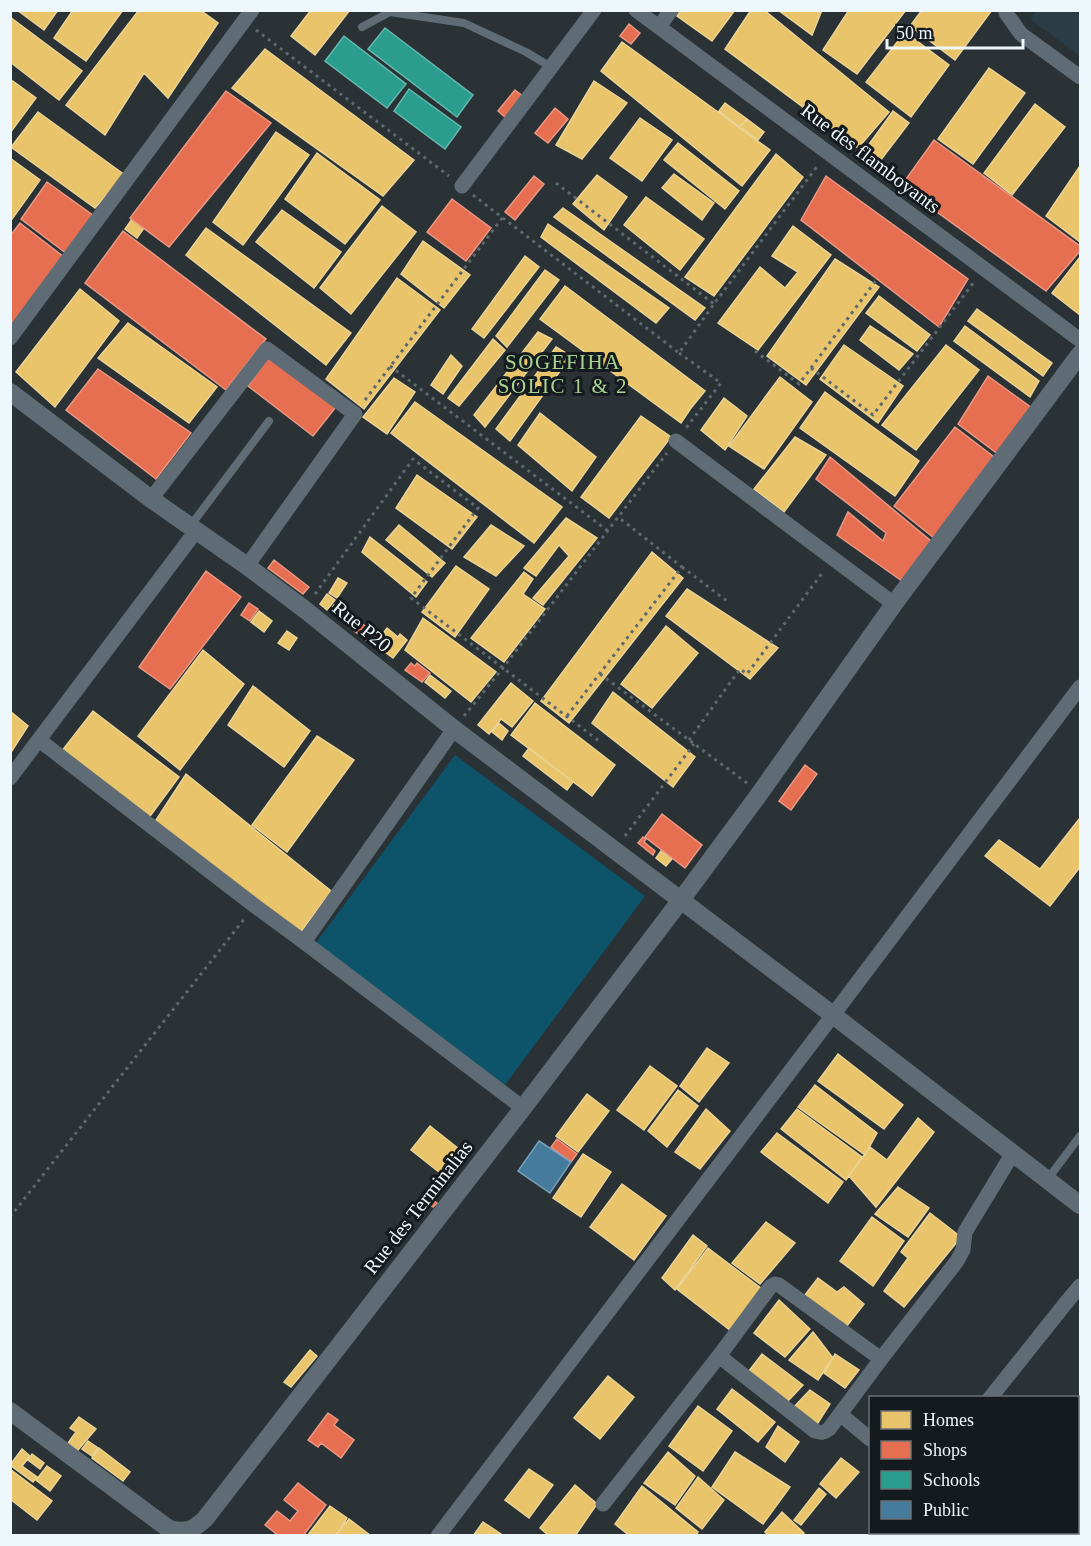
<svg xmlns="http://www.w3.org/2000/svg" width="1091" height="1546" font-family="'Times New Roman',serif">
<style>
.built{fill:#2a3c45}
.green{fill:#0d546b}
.homes{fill:#e9c46a;stroke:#ead396;stroke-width:1.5}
.shops{fill:#e76f51;stroke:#e99884;stroke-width:1.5}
.schools{fill:#2a9d8f;stroke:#65b8af;stroke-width:1.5}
.public{fill:#457b9d;stroke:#78a0b9;stroke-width:1.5}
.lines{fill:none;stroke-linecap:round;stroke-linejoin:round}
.path{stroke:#5d686f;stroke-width:3;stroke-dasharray:3 4.5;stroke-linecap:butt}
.service{stroke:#5f6c76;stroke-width:8}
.minor{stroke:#5f6c76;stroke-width:15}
.tertiary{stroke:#5f6c76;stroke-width:18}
.labels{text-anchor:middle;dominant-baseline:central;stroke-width:6;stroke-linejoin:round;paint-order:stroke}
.street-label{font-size:20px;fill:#eef7fb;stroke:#141a1d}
.neighbourhood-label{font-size:21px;letter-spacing:1.5px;fill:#a8d290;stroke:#141a1d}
</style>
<rect width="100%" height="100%" fill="#2a3235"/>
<path class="built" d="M1037,10L1080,11V56L1030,19Z"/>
<path class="green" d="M455,755L645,896L505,1085L315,944Z"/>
<path class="homes" d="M17,10H58L44,30Z
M73,10H123L86,61L54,38Z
M139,10H200L218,23L168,98L144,73L105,135L66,105Z
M311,10H350L315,55L291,36Z
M681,10H735L712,41L677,16Z
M751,10H764L889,112L858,148L725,49Z
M778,10H822L812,35Z
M849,10H906L857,74L823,50Z
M922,10H992L955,60L910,26Z
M10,17L82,71L59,100L10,62Z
M905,32L949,65L911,117L866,82Z
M622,42L770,150L742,186L601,71Z
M265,49L414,160L383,196L232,88Z
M989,68L1025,93L973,164L938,139Z
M10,79L36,98L10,133Z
M594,81L627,103L582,159L556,145Z
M725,103L747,119L740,127L719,111Z
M1035,104L1065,127L1012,195L984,173Z
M893,111L909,123L877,165L862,154Z
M38,112L125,175L95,208L11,147Z
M640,118L672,140L642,181L610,158Z
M747,119L764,132L758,140L740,127Z
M276,132L309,155L243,245L213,222Z
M678,143L739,191L725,209L664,160Z
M317,153L380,200L345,244L285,199Z
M776,154L803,177L714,296L685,277Z
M10,158L40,180L10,222Z
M1080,166V242L1046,216Z
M674,174L714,203L702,220L662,188Z
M597,175L627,197L604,230L573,204Z
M646,197L704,239L680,270L624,225Z
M382,206L416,232L351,314L320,288Z
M563,208L705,308L695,320L554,217Z
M282,210L341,252L314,288L256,242Z
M132,219L144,228L137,238L125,229Z
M548,224L669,308L656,323L541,237Z
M793,226L831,255L758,350L718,323L760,267L785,288L798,272L772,256Z
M206,228L351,333L326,365L186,255Z
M423,241L470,275L444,308L401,274Z
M525,256L539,267L484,338L472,329Z
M1080,257V315L1052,293Z
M835,259L879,287L806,385L767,356Z
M545,270L559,280L507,347L496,336Z
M397,278L440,310L364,409L326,379Z
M565,286L705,391L691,408L681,423L540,319Z
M80,289L119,321L55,407L16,372Z
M879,296L930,335L917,351L866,313Z
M977,309L1052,363L1043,376L968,321Z
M128,323L217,387L189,423L98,358Z
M870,326L913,354L899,370L860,340Z
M965,326L1039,381L1030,397L954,341Z
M538,332L552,339L485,427L474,415Z
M493,339L505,350L459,406L448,398Z
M844,345L903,386L878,423L820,379Z
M946,345L979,370L916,450L882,425Z
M556,347L571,356L510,441L496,429Z
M451,355L462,366L443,394L431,385Z
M780,377L812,402L764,469L729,446Z
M394,378L415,392L387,434L363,417Z
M825,392L919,461L895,496L800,428Z
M724,398L747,416L725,450L701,430Z
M415,402L562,507L534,543L391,433Z
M540,413L596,457L572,491L518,445Z
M641,416L671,437L609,518L581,497Z
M795,437L826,455L784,512L754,489Z
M417,475L477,517L452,549L396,508Z
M566,518L597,538L543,605L533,598L569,556L559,545L536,576L524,568Z
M399,525L445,563L432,577L386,540Z
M491,525L524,546L496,576L464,557Z
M370,537L427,582L416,597L362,552Z
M652,552L683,578L569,723L541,701Z
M456,566L489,589L455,637L422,612Z
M524,572L533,579L523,594L545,609L504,662L471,638Z
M338,578L347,583L337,598L329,593Z
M687,589L778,648L750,679L666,616Z
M327,594L335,600L327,610L320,604Z
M334,605L340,611L342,608L353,617L348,624L330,611Z
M259,611L272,621L264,632L251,622Z
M423,618L496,672L471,702L405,650Z
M666,626L698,653L652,708L621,684Z
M387,628L398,637L400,634L407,640L393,658L373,643L379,635L381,636Z
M287,631L297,638L289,650L278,643Z
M203,650L244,684L180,770L138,736Z
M430,675L451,691L445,698L425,682Z
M511,683L533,701L512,727L501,719L489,734L478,725Z
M253,686L310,731L284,767L228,725Z
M613,692L695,757L673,787L592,723Z
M535,703L615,765L592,796L511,735Z
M10,711L28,726L10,754Z
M93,711L179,777L148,819L61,752Z
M499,723L508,731L502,740L492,732Z
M317,736L354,760L287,852L252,825Z
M529,748L573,782L567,790L523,756Z
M186,774L331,891L300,933L154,823Z
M1080,818V867L1050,906L985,856L999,840L1040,869Z
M661,851L672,859L666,866L656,858Z
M707,1048L729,1063L699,1102L680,1086Z
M838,1054L903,1105L884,1129L818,1081Z
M650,1066L677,1086L644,1130L617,1110Z
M815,1085L877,1133L865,1155L798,1107Z
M678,1090L698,1106L667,1147L648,1131Z
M587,1094L609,1111L578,1152L556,1136Z
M706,1109L730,1131L700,1169L675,1152Z
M797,1109L862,1157L846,1180L781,1129Z
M918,1118L934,1132L876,1207L849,1176L870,1147L887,1160Z
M430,1126L468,1156L449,1180L411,1150Z
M777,1133L843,1182L828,1203L761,1152Z
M583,1154L611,1172L581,1217L553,1198Z
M622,1184L666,1216L634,1260L590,1227Z
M898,1187L929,1208L908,1237L875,1214Z
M930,1213L961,1237L904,1307L884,1291L908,1258L901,1252Z
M872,1217L904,1241L873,1286L840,1261Z
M766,1222L795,1243L760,1284L732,1263Z
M693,1235L707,1246L675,1290L662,1278Z
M708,1248L762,1289L731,1331L677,1289Z
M818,1278L837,1292L844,1287L864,1304L846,1327L804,1296Z
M779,1300L810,1329L785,1357L754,1333Z
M813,1332L833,1358L818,1380L789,1360Z
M310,1350L317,1356L291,1387L284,1382Z
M762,1354L803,1385L787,1402L749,1371Z
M835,1354L859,1370L845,1388L824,1373Z
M608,1376L634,1397L600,1439L574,1418Z
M732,1389L775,1422L758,1442L717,1409Z
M810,1390L830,1404L816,1426L793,1408Z
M698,1406L732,1431L703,1471L669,1446Z
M79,1417L96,1429L78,1450L68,1443L76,1432L70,1428Z
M778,1426L799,1442L785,1462L766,1447Z
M88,1441L98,1448L92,1456L82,1449Z
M99,1448L130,1472L123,1481L92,1458Z
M22,1449L30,1456L22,1466L37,1477L33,1482L10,1465Z
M668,1452L695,1476L675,1505L644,1483Z
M735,1452L790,1487L763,1524L712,1487Z
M32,1454L44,1463L40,1469L28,1460Z
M841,1458L859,1472L836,1498L820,1484Z
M47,1466L61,1476L50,1491L36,1480Z
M10,1469L52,1501L37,1520L10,1499Z
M529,1469L553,1485L529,1518L505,1500Z
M698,1477L724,1500L702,1529L676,1508Z
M575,1485L597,1504L575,1536H549L540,1528Z
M642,1486L698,1532L696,1536H630L615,1524Z
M819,1488L826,1494L801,1525L794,1520Z
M330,1506L347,1518L336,1536H307Z
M782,1512L804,1533L801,1536H769L765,1532Z
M349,1519L371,1536H335Z
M483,1522L504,1536H473Z"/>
<path class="shops" d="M629,24L640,33L631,44L620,36Z
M515,90L524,97L506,118L498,111Z
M226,91L271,123L169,247L130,218Z
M555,108L568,119L548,143L535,133Z
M934,140L1080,246V251L1046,291L901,186Z
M534,176L544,184L515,220L505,212Z
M826,176L968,279L939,327L801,220Z
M47,182L94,216L67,254L21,219Z
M452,199L491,228L466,261L427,232Z
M20,223L64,257L10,327V236Z
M123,231L266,339L226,390L85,283Z
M269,356L336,407L313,436L248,386Z
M98,369L191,433L156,479L66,410Z
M988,376L1032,408L999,455L958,424Z
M955,427L994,457L934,538L894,506Z
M830,457L931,541L902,581L837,535L848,512L883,541L886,533L816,479Z
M274,560L309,587L303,594L268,568Z
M206,571L241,597L170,689L139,667Z
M249,603L258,609L250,621L241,615Z
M355,619L377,634L370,643L349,627Z
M411,663L415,666L417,663L430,673L422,682L405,670Z
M805,765L817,774L791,810L779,801Z
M662,814L702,845L685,868L645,837Z
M643,837L646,839L644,842L655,851L653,855L638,843Z
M557,1139L577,1154L571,1162L551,1147Z
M425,1195L437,1203L433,1207L430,1205L424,1213L416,1207Z
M328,1413L338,1420L334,1425L354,1440L341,1458L321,1443L318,1447L308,1440Z
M298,1483L326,1505L303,1536H279L265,1525L277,1511L290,1521L298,1511L284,1500Z"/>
<path class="schools" d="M385,28L473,95L457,117L368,49Z
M344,36L406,84L387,108L325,61Z
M409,89L461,127L445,149L394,111Z"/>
<path class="public" d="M539,1141L571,1162L550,1193L518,1171Z"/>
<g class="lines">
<path class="path" d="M256,30L449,176
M556,183L714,304
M473,195L679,353L714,304L819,164
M755,351L799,384L811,368L873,415L974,282
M679,353L721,383L686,428
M390,366L608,531
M811,368L877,279
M365,400L503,217
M682,567L727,601
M315,594L413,459L478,508L411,598L599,741
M600,674L747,783
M464,716L503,668L667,453
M567,716L682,567L618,517
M689,740L740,669L747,674L823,572
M625,836L694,744
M10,1217L245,918"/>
<path class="service" d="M362,27L390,12L464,23L526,52L551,67
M191,525L269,421
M1047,1180L1080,1136
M1078,1415L1080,1409"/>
<path class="minor" d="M636,10L1080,340
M1007,10L1006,13L1021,34L1080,77
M659,27L671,10
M462,186L594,10
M10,338L252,10
M676,441L894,604
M151,499L267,349L355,414L247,566
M39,740L255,906L304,942L523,1108
M10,778L196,531
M304,942L454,729
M719,1356L815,1431C821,1433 824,1433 829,1429L881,1359L957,1261L963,1250L965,1232L1013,1153
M990,1398L1065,1304L1080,1286
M840,1414L870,1439
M603,1504L719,1356L770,1287L775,1284L779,1285L881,1359
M916,1532L920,1536
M438,1536L833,1015L1080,687"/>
<path class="tertiary" d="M10,392L151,499L247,566L304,609L454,729L833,1015L1080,1205
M10,1411L169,1529C186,1533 192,1531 205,1519L523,1108L681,900L760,793L894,604L1080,354"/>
</g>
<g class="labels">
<g class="street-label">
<text transform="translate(871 158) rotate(37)">Rue des flamboyants</text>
<text transform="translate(362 626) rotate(39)">Rue P20</text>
<text transform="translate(418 1207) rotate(-52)">Rue des Terminalias</text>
</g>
<g class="neighbourhood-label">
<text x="563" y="362">SOGEFIHA<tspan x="563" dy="24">SOLIC 1 &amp; 2</tspan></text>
</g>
</g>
<rect width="1091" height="1546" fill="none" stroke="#eef7fb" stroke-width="24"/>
<rect x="869" y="1396" width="210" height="138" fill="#141a1d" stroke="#6b7276" stroke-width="1.5"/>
<rect x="881" y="1411" width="30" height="18" fill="#e9c46a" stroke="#6b7276" stroke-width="1.5"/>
<text x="923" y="1426" font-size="18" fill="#eef7fb">Homes</text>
<rect x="881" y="1441" width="30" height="18" fill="#e76f51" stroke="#6b7276" stroke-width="1.5"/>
<text x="923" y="1456" font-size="18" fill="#eef7fb">Shops</text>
<rect x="881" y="1471" width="30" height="18" fill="#2a9d8f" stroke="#6b7276" stroke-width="1.5"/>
<text x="923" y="1486" font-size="18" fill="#eef7fb">Schools</text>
<rect x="881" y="1501" width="30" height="18" fill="#457b9d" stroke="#6b7276" stroke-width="1.5"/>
<text x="923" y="1516" font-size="18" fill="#eef7fb">Public</text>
<path d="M887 39v9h136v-9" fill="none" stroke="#eef7fb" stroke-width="3"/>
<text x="896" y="39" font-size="18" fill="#eef7fb" stroke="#141a1d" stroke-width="4.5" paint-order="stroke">50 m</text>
</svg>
